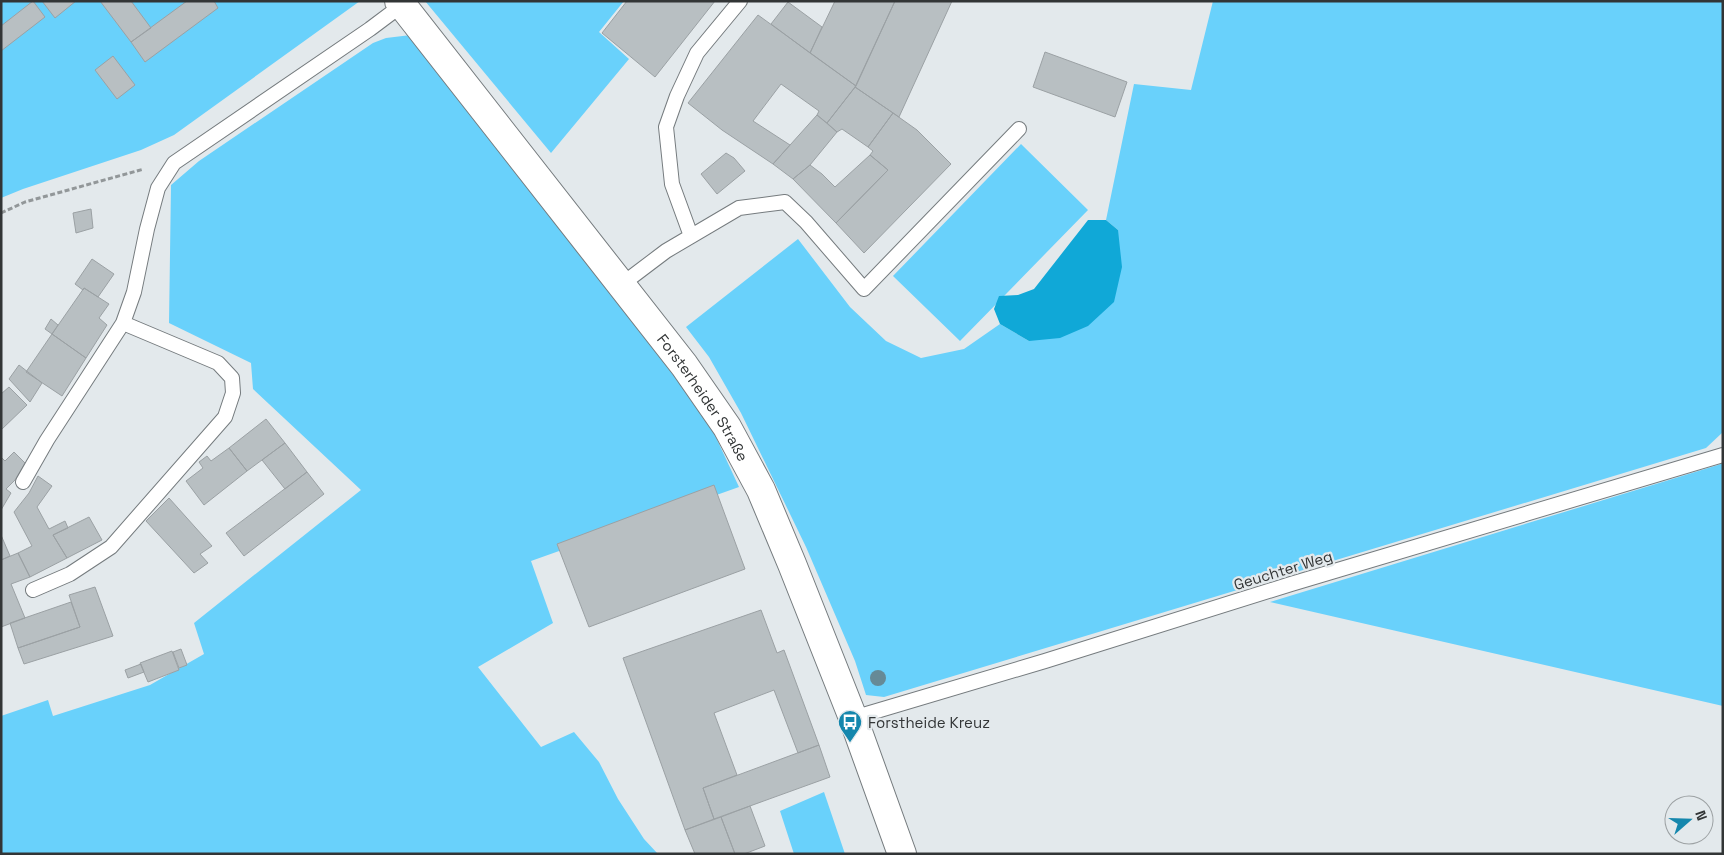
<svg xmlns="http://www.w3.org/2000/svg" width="1724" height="855" font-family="'Space Grotesk',sans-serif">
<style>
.green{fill:#69d1fb}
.water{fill:#10a8d7}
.building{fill:#b8bfc2;stroke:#9ba1a4}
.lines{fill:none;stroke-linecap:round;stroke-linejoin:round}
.lane-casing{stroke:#757b7e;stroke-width:16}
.secondary-casing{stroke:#757b7e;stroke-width:30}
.path{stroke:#929799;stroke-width:3;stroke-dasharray:5 2.5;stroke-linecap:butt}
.lane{stroke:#fff;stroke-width:14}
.secondary{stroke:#fff;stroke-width:28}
.tree{fill:#668a96}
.labels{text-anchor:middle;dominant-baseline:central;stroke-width:4.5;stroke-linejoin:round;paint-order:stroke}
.street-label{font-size:15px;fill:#323536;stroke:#e3e9ec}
.poi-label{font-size:15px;fill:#323536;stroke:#e3e9ec;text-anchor:start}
</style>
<rect width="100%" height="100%" fill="#e3e9ec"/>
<path class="green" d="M1,1H360L174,135L141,150L23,189L1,198Z
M425,1H624L599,32L629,59L551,153Z
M1213,1H1723V432L1706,448L884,697L866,695L855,661L806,547L741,413L709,357L686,327L798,239L850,307L886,341L921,358L964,349L1000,324L1029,341L1118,230L1106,220L1134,84L1191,90Z
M411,35L701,405L739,487L531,561L553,623L478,667L541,747L574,732L599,762L618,799L644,839L658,854H1V716L48,700L53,716L150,685L204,654L194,623L361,490L253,389L251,363L169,323L171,185L199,161L373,43L386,38Z
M1021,144L1088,210L960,341L893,276Z
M1723,463V706L1270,602L1718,465Z
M824,792L845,854H794L780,811Z"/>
<path class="water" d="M1088,220H1106L1118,230L1122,267L1114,302L1088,326L1060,338L1029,341L1000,324L994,309L999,296L1018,295L1034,289Z"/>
<path class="building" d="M33,1L45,17L1,51V26Z
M42,1H76L55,18Z
M100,1H131L151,28L131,42Z
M187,1H214L218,8L145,62L131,42Z
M627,1H715L655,77L602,33Z
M835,1H895L856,86L810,53Z
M895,1H952L899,117L855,87Z
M788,2L822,27L810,53L771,24Z
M758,15L856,86L827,123L817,115L819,111L781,84L753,121L790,145L773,164L722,130L688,103Z
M1045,52L1127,82L1115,117L1033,87Z
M113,56L135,85L117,99L95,70Z
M855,87L893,113L868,147L842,129L837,132L827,123Z
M893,113L917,130L951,164L864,253L836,223L888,170L870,155L873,151L868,147Z
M817,115L837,132L810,165L793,179L773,164Z
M726,153L734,158L745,171L717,194L701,174Z
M870,155L888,170L836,223L793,179L810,165L822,174L835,187Z
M91,209L93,228L76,233L73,213Z
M92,259L114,274L98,297L84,288L83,290L75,284Z
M84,288L109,304L99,318L107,325L86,358L52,334Z
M51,319L58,325L52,334L45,329Z
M52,334L86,358L62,396L26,372Z
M19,365L42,383L30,402L9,379Z
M9,387L27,405L1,430V394Z
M266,419L285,443L247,471L229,448Z
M285,443L307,472L285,489L262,460Z
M229,448L247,471L204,505L186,481L203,468L199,462L207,456L211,461Z
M14,452L25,463L15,480L6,489L11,493L1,510V457L5,461Z
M307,472L324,494L244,556L226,533Z
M38,476L52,486L37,507L49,529L65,521L68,528L53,535L67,558L30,577L18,553L32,546L14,512L29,493Z
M714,485L745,569L589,627L557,544Z
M169,498L212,546L200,554L208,563L194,573L146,521Z
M89,517L102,540L67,558L53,535Z
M1,535L10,556L1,560Z
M18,553L30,577L11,584L25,618L1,627V560Z
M95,587L113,636L24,664L18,648L80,627L69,595Z
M71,602L80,627L18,648L10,623Z
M761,610L777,653L784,650L819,745L798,753L774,690L714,713L737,775L703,788L714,819L685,830L623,658Z
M181,649L187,665L179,668L173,652Z
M172,651L179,670L148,682L140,663Z
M141,664L144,672L128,678L125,670Z
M819,745L830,777L714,819L703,788Z
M750,806L765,846L744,854H735L721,817Z
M721,817L735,854H695L685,830Z"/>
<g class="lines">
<g class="lane-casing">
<path id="lane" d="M691,236L672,184L666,127L677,96L697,53L740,1
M621,285L666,251L739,208L785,202L806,222L864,289L1019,129
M23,482L47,440L123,323
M33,590L70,574L111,547L225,417L233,393L232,378L218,363L123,323L134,292L147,229L158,188L174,163L370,29L402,5
M853,718L1045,661L1291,584L1723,455"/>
</g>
<g class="secondary-casing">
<g id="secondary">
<path id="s1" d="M399,1L684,365L727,427L761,490L792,564L853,718L902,854"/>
</g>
</g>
<path class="path" d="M1,213L25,202L144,169"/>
<use href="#lane" class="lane"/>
<use href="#secondary" class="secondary"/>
</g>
<circle class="tree" cx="878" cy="678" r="8"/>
<defs>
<g id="bus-pin" transform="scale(1.25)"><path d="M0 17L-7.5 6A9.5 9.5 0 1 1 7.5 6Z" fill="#1587ad" stroke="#e3e9ec"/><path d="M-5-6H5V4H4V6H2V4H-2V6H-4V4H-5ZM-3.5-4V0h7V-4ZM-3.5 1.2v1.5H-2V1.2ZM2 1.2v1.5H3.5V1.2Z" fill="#fff"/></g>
</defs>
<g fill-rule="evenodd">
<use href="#bus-pin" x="850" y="722"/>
</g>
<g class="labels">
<g class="street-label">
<text stroke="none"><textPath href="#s1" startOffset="500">Forsterheider Straße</textPath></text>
<text transform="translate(1283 570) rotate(-17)">Geuchter Weg</text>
</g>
<g class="poi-label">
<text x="868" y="722">Forstheide Kreuz</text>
</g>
</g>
<rect width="1724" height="855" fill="none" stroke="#323536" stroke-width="5"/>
<g transform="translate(1689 820) rotate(70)"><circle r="24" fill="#e3e9ec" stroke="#9ca1a3"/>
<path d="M0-4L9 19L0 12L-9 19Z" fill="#1587ad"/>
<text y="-8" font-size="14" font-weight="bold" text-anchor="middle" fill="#323536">N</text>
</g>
</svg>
